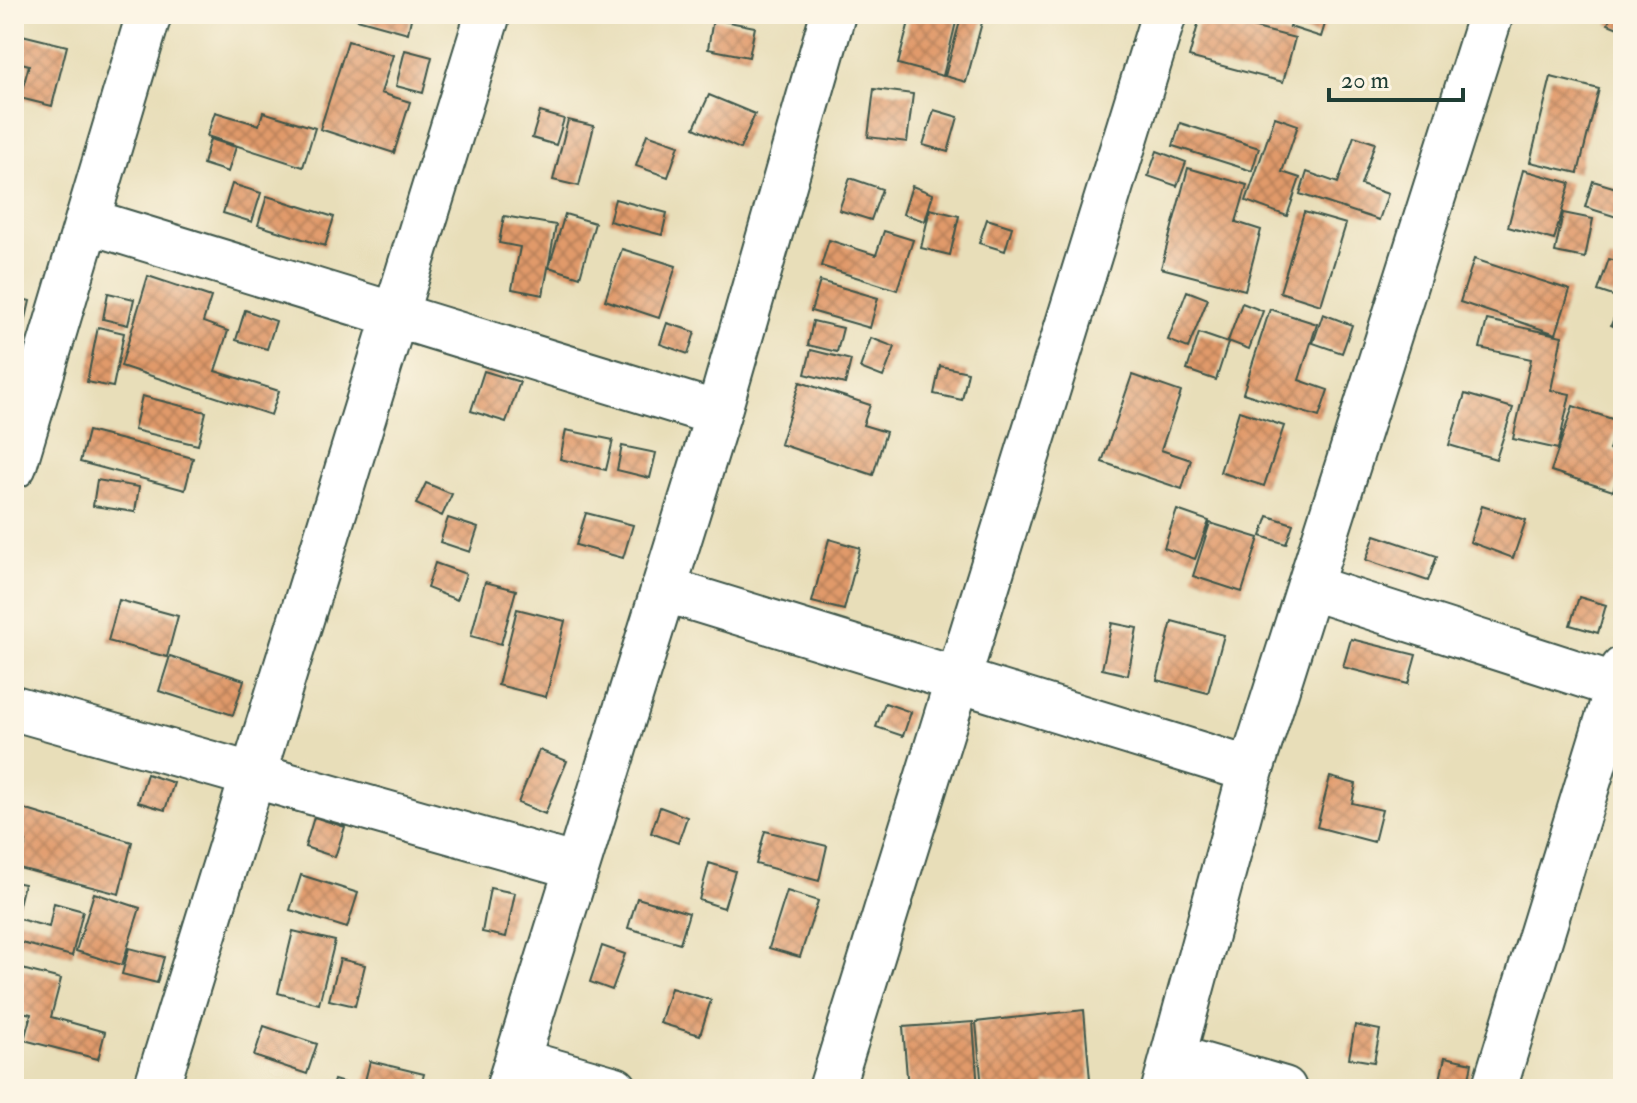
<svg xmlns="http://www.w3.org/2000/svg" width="1637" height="1103" font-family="'IM FELL Double Pica',serif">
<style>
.building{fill:url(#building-cross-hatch)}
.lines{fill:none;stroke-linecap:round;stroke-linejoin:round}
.street-casing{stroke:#3d5548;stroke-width:48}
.street{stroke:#fff;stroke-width:44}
</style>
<defs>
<pattern id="building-cross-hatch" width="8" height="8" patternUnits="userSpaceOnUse" patternTransform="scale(2)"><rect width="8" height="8" fill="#e19a6a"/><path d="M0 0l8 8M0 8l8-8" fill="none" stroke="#b67f58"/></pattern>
</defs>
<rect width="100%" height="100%" fill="#fcf5e5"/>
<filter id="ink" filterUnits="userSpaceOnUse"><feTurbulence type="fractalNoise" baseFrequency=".0125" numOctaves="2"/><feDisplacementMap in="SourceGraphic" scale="16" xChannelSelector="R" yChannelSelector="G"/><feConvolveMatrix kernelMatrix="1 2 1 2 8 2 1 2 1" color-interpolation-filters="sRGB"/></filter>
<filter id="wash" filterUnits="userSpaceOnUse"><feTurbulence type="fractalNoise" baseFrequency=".006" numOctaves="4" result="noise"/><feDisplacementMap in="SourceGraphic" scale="32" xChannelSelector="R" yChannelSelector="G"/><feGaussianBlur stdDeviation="1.8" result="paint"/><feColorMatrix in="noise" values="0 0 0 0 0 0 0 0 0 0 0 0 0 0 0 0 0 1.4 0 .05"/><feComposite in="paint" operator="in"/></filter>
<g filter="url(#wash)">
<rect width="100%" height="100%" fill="#e8deb9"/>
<g id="blocks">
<path class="building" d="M358,14H412L408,33L357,19Z
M911,14H958L943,76L898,64Z
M962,14L984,15L966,82L945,76Z
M1201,14L1295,38L1283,82L1189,57Z
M1295,14H1328L1321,37L1290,27Z
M1612,14H1623V30L1608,24Z
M713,19L755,27L749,57L708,49Z
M14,33L67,46L52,106L20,98L29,65L14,61Z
M348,41L393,55L381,93L410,102L394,153L320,129Z
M405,50L432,57L423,93L396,86Z
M1551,77L1599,89L1578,173L1530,162Z
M874,89L913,94L907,142L868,137Z
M709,95L755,114L740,149L694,128Z
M934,110L958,117L948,152L923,145Z
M215,112L259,125L263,112L315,128L303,167L207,136Z
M540,112L564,119L556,145L532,138Z
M1275,117L1298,125L1282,172L1300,178L1287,216L1246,201Z
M568,120L594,126L579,186L553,180Z
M1180,123L1259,148L1252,171L1173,146Z
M647,134L679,145L668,177L636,166Z
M1354,136L1375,143L1361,185L1388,194L1379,220L1300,194L1307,172L1338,183Z
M210,139L236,147L228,172L203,164Z
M1157,151L1186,162L1177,186L1148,176Z
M1188,168L1247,185L1236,222L1261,230L1245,290L1161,268Z
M1523,170L1570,183L1554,240L1508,227Z
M850,178L882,189L871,220L839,210Z
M1593,181L1623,190V219L1585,207Z
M232,184L261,193L252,222L223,213Z
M912,186L933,194L925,221L903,214Z
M267,196L334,217L325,246L258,225Z
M615,199L667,213L662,235L609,221Z
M930,209L959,216L950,255L921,248Z
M1304,212L1346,224L1321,305L1280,292Z
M1563,213L1593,219L1585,258L1555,252Z
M565,214L595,223L580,277L549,267Z
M504,216L556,225L543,295L512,289L520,247L499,243Z
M987,219L1012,227L1005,251L979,243Z
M884,231L913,240L897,290L821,266L829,240L876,255Z
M622,249L676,266L659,318L605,300Z
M1474,259L1570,290L1556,334L1460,302Z
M1609,259L1623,263V331L1611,325L1622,299L1598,291Z
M148,276L211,297L203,322L228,331L215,371L279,391L271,415L121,366Z
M820,281L878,298L870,328L811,311Z
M1187,291L1208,299L1188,348L1168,340Z
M108,293L134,299L128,325L103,319Z
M14,297L30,301L24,327L14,324Z
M1242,303L1263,311L1249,349L1228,341Z
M1270,309L1317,324L1299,380L1328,390L1319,417L1243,393Z
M245,310L276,321L267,349L236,340Z
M1323,314L1352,325L1342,353L1313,343Z
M1487,320L1562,336L1551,390L1570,394L1558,449L1513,439L1531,359L1480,348Z
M813,321L843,328L837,352L808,345Z
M667,323L695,332L688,354L660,344Z
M98,327L124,333L113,387L87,382Z
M1199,333L1228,343L1216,380L1187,370Z
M871,338L895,347L883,377L860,368Z
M811,350L851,360L845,384L805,374Z
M940,366L968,372L962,400L934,394Z
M484,371L520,382L506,422L471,411Z
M1132,375L1181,392L1161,450L1191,460L1182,489L1102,462Z
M800,382L870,405L863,425L886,432L873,475L780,444Z
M1465,394L1513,408L1496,459L1449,445Z
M142,396L206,412L198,445L134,430Z
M1573,406L1618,421L1609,450L1623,455V461L1613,491L1551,471Z
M1239,411L1284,426L1264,486L1220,472Z
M566,430L613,440L606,470L560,459Z
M88,431L193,458L185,490L80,462Z
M622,446L656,453L650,478L617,470Z
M97,480L139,487L135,512L93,506Z
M426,483L452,494L442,516L416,504Z
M1482,506L1526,520L1513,558L1470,542Z
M1177,510L1209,521L1195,559L1164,548Z
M586,513L633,525L623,558L576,545Z
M1268,516L1293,524L1286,544L1261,536Z
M448,518L478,528L470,552L440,542Z
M1210,523L1259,538L1242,592L1193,576Z
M1375,535L1437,556L1428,581L1366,560Z
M829,539L860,548L844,610L812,602Z
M435,563L466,574L457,600L427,588Z
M485,582L516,590L501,644L471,636Z
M1579,597L1606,605L1598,633L1570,625Z
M119,600L178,616L167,657L108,641Z
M517,609L565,621L546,697L498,685Z
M1172,621L1224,635L1208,693L1157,680Z
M1112,623L1137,628L1128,675L1102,669Z
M1351,639L1416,655L1408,684L1343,667Z
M170,656L244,680L233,715L159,691Z
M885,703L911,712L903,736L876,727Z
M539,750L567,761L545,814L518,803Z
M147,774L174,783L165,810L138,802Z
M1330,777L1356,784L1352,803L1382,810L1374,842L1317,827Z
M14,806L132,842L119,894L19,868L26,842L14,839Z
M660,807L687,817L678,843L651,833Z
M314,817L345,827L335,857L305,847Z
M765,831L827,846L819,881L756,864Z
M709,863L735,871L724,908L699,900Z
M301,875L358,893L347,928L290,910Z
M14,882L24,884L17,913L14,912Z
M490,888L515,893L506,937L482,932Z
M787,891L818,901L800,957L769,948Z
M94,893L140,908L122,965L76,951Z
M637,898L689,913L680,943L628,928Z
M54,903L83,911L72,956L14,941L19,919L49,927Z
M293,931L335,941L319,1004L278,993Z
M602,946L625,954L612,990L590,982Z
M129,948L164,957L157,983L122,974Z
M340,959L365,965L355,1006L329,1000Z
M14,967L61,979L51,1017L105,1032L98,1059L24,1040L31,1014L14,1010Z
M671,988L711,1000L700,1035L660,1023Z
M1084,1010L1090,1080L1046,1084L1047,1089H982L976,1022Z
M973,1022L978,1089H908L903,1027Z
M1355,1025L1380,1030L1374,1062L1349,1058Z
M264,1026L317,1044L307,1074L254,1056Z
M1445,1057L1472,1063L1467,1089H1438Z
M370,1061L424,1074L420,1089H363Z
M334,1080L361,1088V1089H331Z"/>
</g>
</g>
<g filter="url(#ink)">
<use href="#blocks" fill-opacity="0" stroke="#3d5548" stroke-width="2"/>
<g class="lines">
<g class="street-casing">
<path id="street" d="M88,221L718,414
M14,466L149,14
M1309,587L1623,688
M663,589L1251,770
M14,708L577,867
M1174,1057L1284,1089
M517,1061L615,1089
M156,1089L488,14
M508,1089L718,414L833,14
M831,1089L1164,14
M1164,1089L1251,770L1491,14
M1494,1089L1623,669"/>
</g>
<use href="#street" class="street"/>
</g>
</g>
<rect width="1637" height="1103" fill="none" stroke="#fcf5e5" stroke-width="48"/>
<path d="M1329 88v12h134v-12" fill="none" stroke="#1f3d34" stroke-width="4"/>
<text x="1341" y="88" font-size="24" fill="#1f3d34" stroke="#fcf5e5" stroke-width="6" paint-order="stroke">20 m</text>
</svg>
